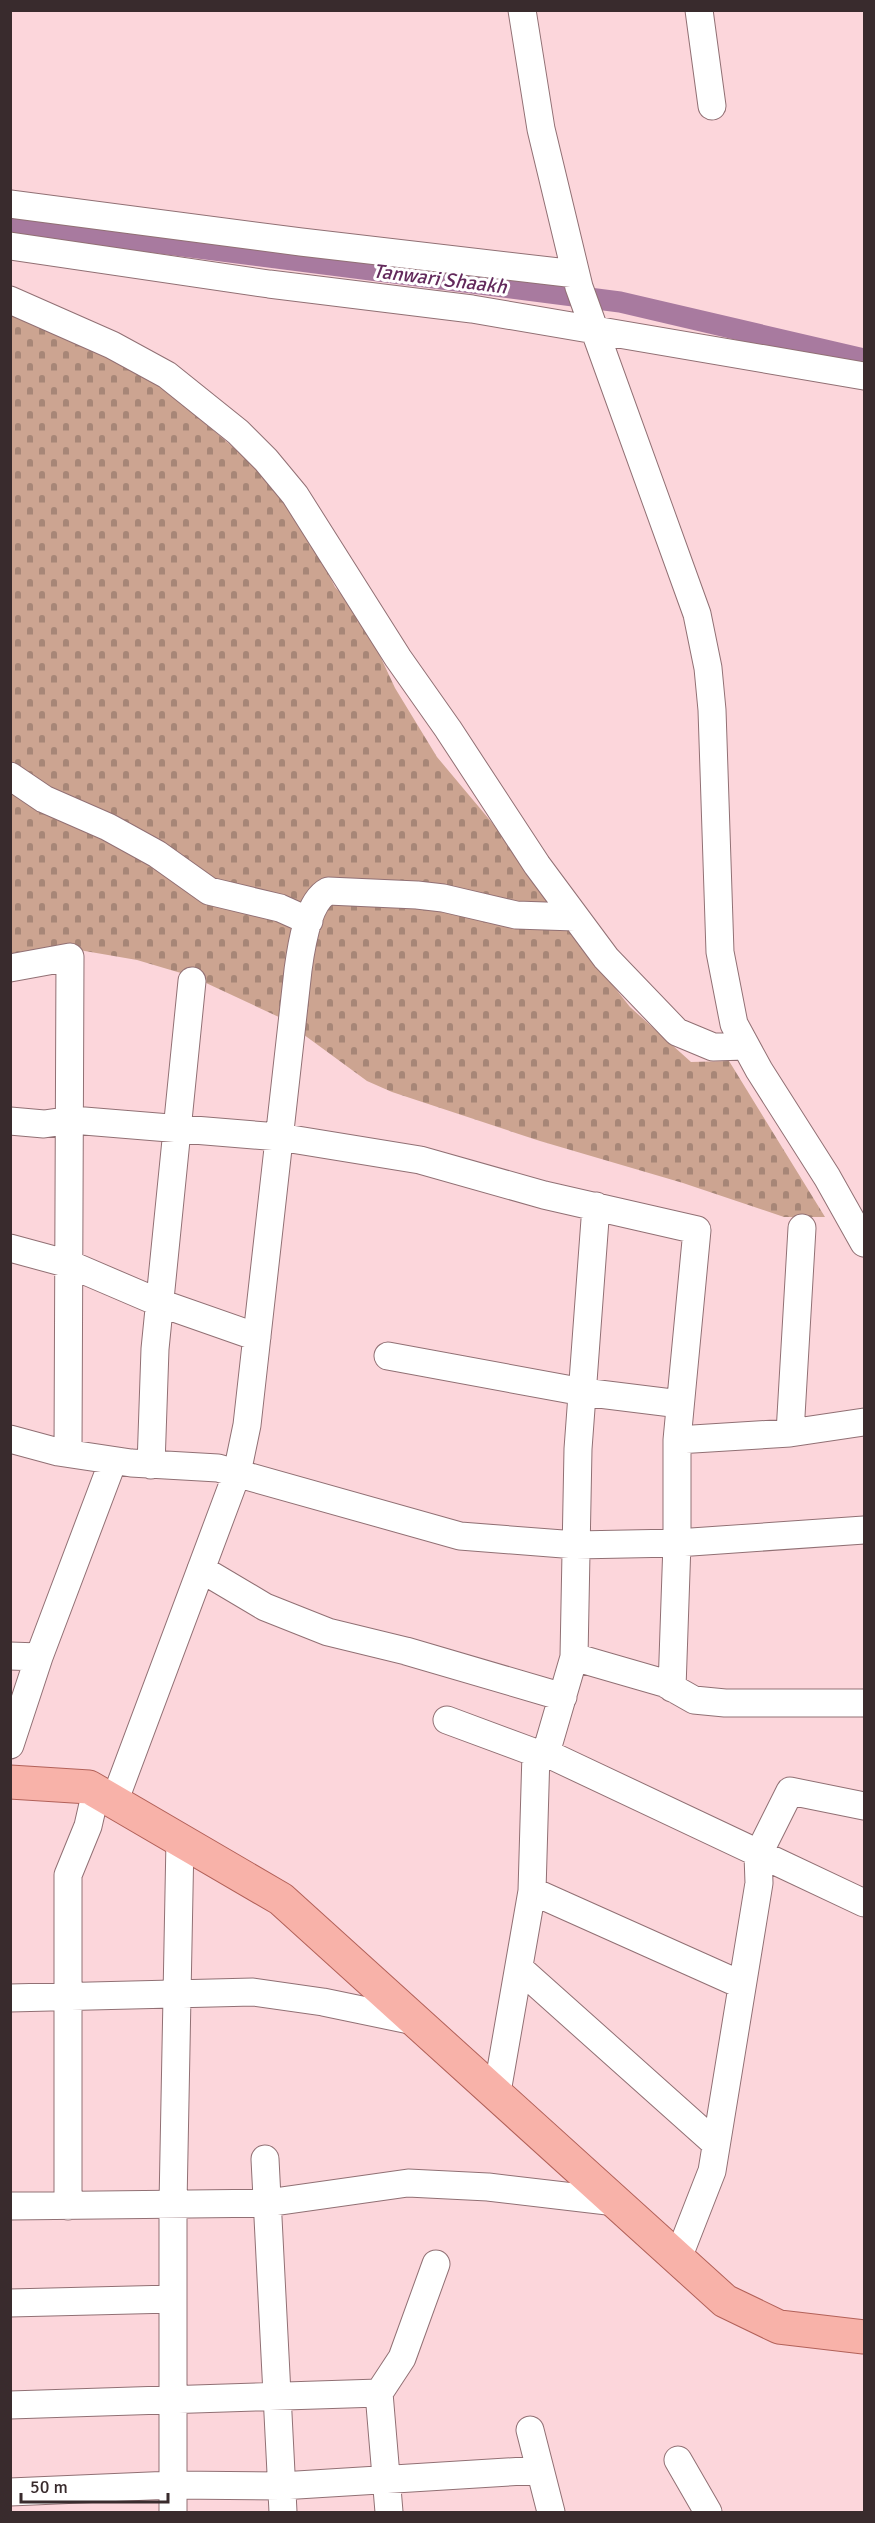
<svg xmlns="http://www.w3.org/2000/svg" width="875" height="2523" font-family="Signika,sans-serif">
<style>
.cemetery{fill:url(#cemetery-stones)}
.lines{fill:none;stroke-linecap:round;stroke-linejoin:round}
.canal{stroke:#a87a9f;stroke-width:21}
.minor-casing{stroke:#917074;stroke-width:29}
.major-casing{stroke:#b26159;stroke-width:35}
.minor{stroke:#fff;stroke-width:27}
.major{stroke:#f8b2a9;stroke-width:33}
.labels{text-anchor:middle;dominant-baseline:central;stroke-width:6;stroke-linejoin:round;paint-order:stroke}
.water-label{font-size:20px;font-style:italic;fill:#632a5c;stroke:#fff}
</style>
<defs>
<pattern id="cemetery-stones" width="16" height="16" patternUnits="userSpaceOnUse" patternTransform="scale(1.5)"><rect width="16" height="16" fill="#cca491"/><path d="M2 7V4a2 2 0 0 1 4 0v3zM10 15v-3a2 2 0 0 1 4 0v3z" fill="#a78677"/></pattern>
</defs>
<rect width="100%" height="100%" fill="#fcd6db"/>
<path class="cemetery" d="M11,306L152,378L268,477L300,516L335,587L362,617L395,688L437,757L504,837L571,932L630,1007L691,1062L729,1061L825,1217H784L683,1183L540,1141L392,1092L367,1081L281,1018L191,976L137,960L79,950L11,963Z"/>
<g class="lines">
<path class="canal" d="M10,224L620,302L864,359"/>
<g class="minor-casing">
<path id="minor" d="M522,10L541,129L579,287L697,614L708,668L712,710L720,952L734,1024L759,1070L827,1177L864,1243
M699,10L712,106
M10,204L301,242L576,274
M10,246L269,284L472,309L864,376
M10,300L112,345L167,375L238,432L266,460L295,495L398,658L448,729L537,865L606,958L677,1032L713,1047L745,1046
M10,776L44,799L108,827L157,854L209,891L280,908L309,921
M10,968L70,957L68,1453
M10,1121L44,1124L72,1120L279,1137L420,1160L544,1195L697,1230L677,1440V1543L672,1688
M10,1248L69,1264L160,1303L257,1337
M388,1356L583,1392L680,1404
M790,1433L802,1228
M10,1439L58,1452L131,1463L218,1468L460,1536L576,1545L677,1543L864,1530
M677,1440L790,1433L864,1422
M151,1465L155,1349L192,981
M201,1569L265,1607L328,1632L406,1651L563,1697
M10,1656L39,1657
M574,1657L664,1683L694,1700L725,1703H864
M447,1720L536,1753H546L864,1903
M10,1745L39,1657L113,1461
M546,1753L574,1657L578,1449L596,1206
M114,1802L237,1473L247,1425L298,970C301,948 307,902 328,891L417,895L443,898L516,915L575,917
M532,1891L742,1985
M519,1968L716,2144
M10,1998L253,1992L323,2002L419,2022
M497,2092L532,1891L536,1753
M265,2159L283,2512
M10,2206L267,2203L408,2183L488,2187L616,2202
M68,2206V1875L88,1826L96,1791
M678,2258L712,2171L759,1883L758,1855L790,1791L864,1806
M10,2303L173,2299
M10,2405L379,2393
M530,2430L551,2512
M678,2460L708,2512
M10,2492L173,2485L281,2486L540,2470
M173,2512V2204L180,1840
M389,2512L379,2393L402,2358L436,2264"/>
</g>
<g class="major-casing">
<path id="major" d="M10,1782L89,1787L281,1899L725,2301L779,2327L864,2337"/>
</g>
<use href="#minor" class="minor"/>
<use href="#major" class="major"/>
</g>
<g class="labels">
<g class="water-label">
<text transform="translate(440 279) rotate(7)">Tanwari Shaakh</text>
</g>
</g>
<rect width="875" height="2523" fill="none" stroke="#392b2d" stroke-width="24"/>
<path d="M21 2493v9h147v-9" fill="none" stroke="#392b2d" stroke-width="3"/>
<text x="30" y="2493" font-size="18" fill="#392b2d" stroke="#ffffff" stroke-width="4.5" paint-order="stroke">50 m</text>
</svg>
